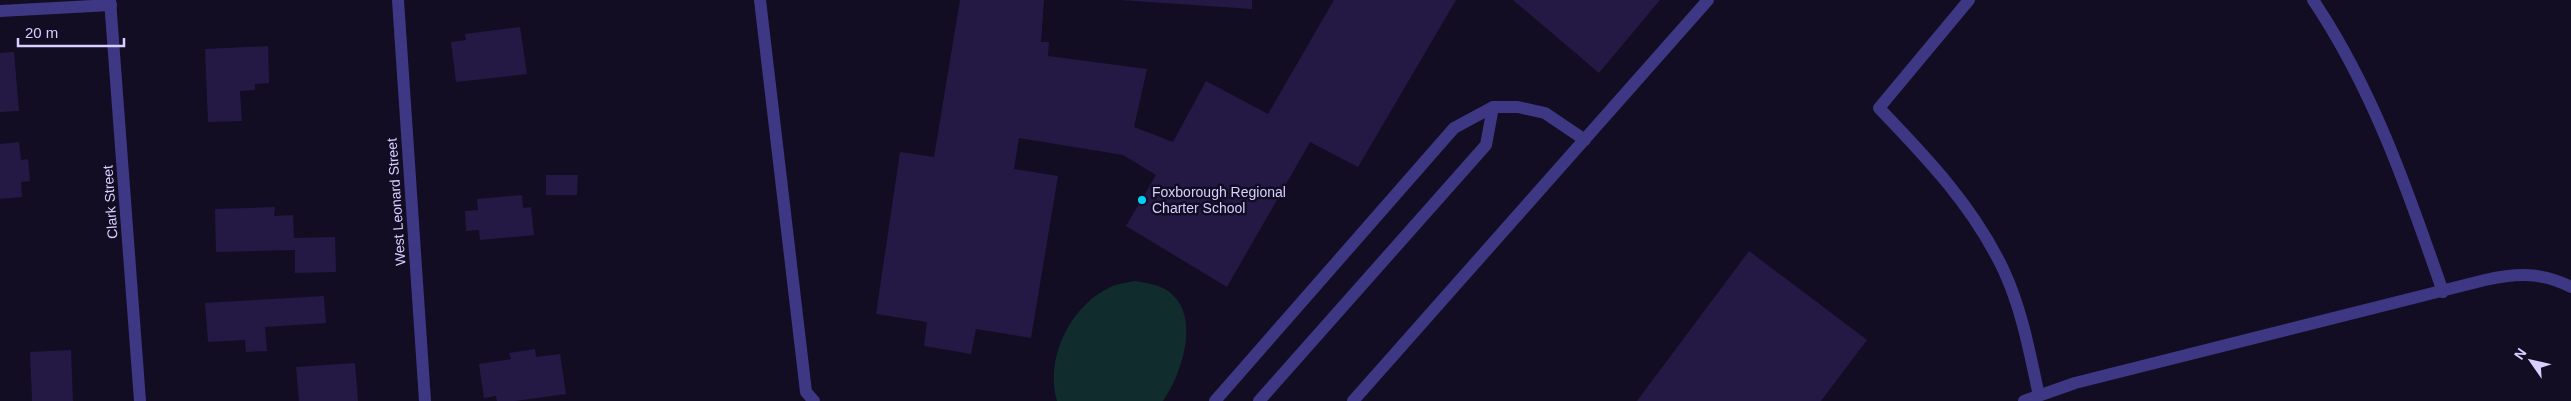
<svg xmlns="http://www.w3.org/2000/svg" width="2571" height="401" font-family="Arial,sans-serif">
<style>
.green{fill:#102c2d}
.building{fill:#241944}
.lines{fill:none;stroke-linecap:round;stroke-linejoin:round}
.service{stroke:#3e3783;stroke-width:12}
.minor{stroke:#3e3783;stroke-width:12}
.poi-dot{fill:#00d3fa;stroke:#120d23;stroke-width:2}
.labels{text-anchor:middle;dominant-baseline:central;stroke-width:5;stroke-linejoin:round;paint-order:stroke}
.poi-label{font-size:14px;fill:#d7cfff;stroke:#120d23;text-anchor:start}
.street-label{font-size:14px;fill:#d7cfff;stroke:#120d23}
</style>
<rect width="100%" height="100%" fill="#120d23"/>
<path class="green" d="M1135,281C1146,283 1158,284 1168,291C1202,315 1182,374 1163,401H1057C1045,361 1068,310 1105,290C1114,284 1124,283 1135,281Z"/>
<path class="building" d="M960,0H1044L1041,42H1049L1048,56L1147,69L1134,127L1173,142L1206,81L1268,114L1334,0H1456L1358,167L1310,142L1227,287L1126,226L1156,175L1123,155L1019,138L1014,169L1058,176L1031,338L976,329L971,354L924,346L927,322L876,314L900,152L934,157Z
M1120,0H1252V9Z
M1513,0H1660L1599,73Z
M520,27L527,74L456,82L451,42L466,40L465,34Z
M268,46L269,83L255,84V90L240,91L242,121L208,122L205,49Z
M14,52L19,111L0,112V53Z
M19,142L21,160L28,159L30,181L21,182L22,197L0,199V144Z
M546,175H578L577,195H546Z
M522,195L523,208L531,207L534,235L480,240L479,230L466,231L465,211L478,210L477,199Z
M275,207L274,216L293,215L294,238L335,237L336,272L295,273V250L216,252L215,209Z
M1749,251L1867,340L1821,401H1637Z
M324,296L326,323L265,327L267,351L246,352L245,340L208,342L205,303Z
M535,349L536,357L560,354L566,394L515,401H497L496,396L484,398L479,364L511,359L509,353Z
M71,350L73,401H32L30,352Z
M355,363L358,401H299L296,367Z"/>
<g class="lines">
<path class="service" d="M760,0L806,392L814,401
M1969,0L1879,108C1927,158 1974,207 2004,271C2022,310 2030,354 2039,396
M2313,0C2373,89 2408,191 2443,292
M0,11L111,5
M1215,401L1454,128L1493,107H1518L1545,113L1585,140
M1259,401L1486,145L1493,107
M1353,401L1708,0
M2024,401L2075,383L2485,280C2517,273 2542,272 2571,287"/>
<path class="minor" d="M110,0L140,401
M398,0L425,401"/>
</g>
<circle class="poi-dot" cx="1142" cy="200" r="5"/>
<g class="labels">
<g class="poi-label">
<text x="1152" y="192">Foxborough Regional<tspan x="1152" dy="16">Charter School</tspan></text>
</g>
<g class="street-label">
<text transform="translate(110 202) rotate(-94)">Clark Street</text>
<text transform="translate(396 202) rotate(-94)">West Leonard Street</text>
</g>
</g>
<g transform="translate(2531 361) rotate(304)" stroke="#120d23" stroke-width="4" paint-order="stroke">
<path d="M0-4L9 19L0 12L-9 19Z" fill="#d7cfff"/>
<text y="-8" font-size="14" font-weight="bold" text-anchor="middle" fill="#d7cfff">N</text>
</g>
<path d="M18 38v8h106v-8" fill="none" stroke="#d7cfff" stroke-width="2.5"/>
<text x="25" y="38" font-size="15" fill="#d7cfff" stroke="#120d23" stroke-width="4" paint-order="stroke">20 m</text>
</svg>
